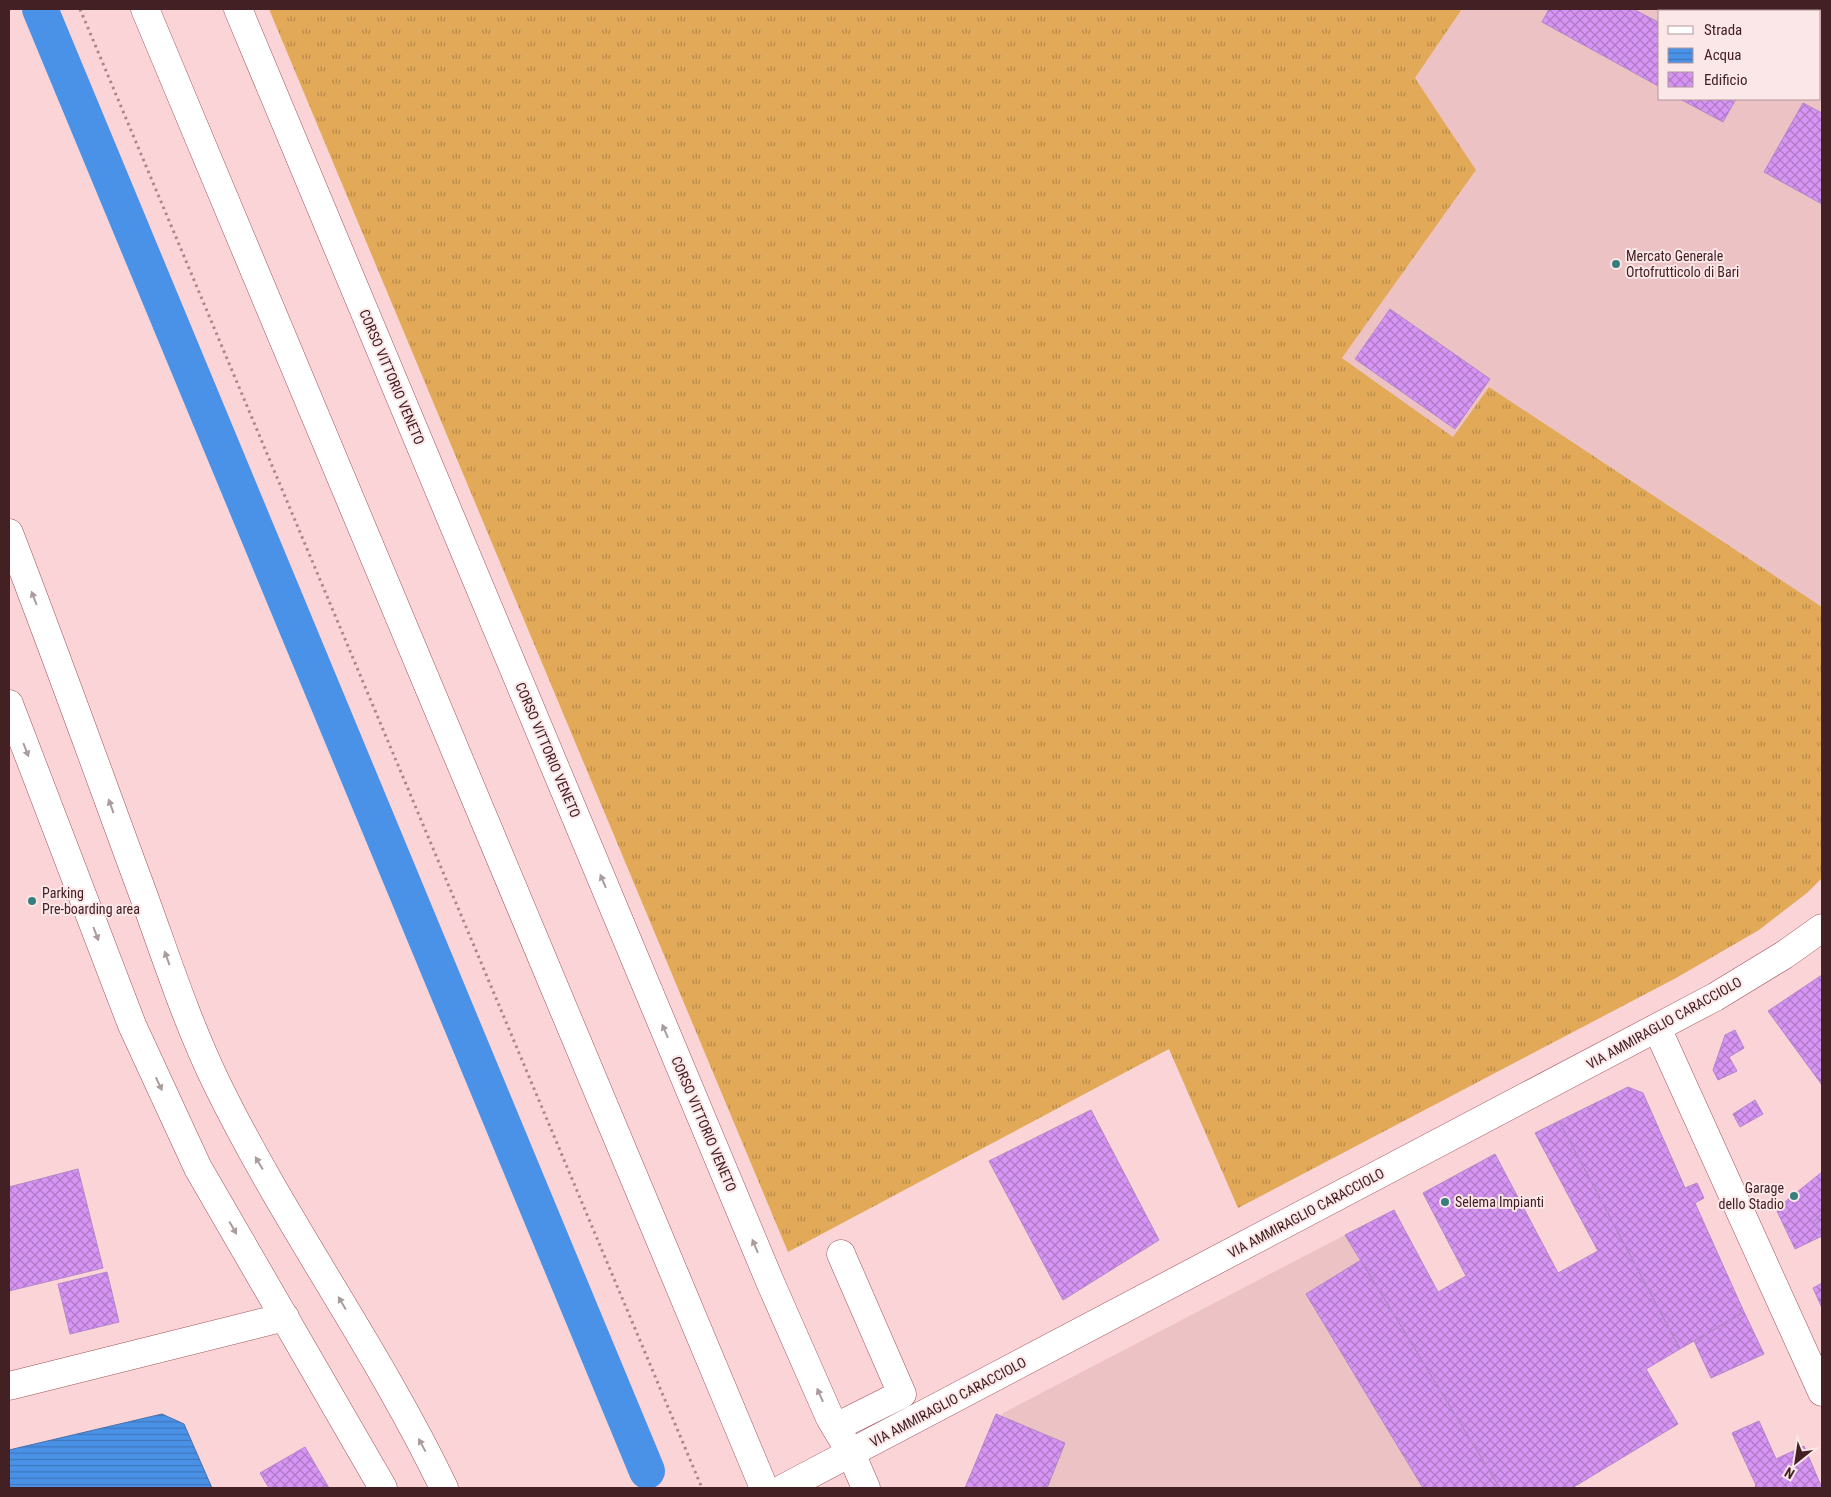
<svg xmlns="http://www.w3.org/2000/svg" width="1831" height="1497" font-family="'Roboto Condensed',sans-serif">
<style>
.built{fill:#ecc2c5;fill-rule:evenodd}
.grass{fill:url(#grass-tufts)}
.water{fill:url(#water-rules);stroke:#4870ad}
.lines{fill:none;stroke-linecap:round;stroke-linejoin:round}
.canal{stroke:#4a92e8;stroke-width:36}
.building{fill:url(#building-cross-hatch);stroke:#b487ca}
.minor-casing{stroke:#a2515a;stroke-width:29}
.major-casing{stroke:#a2515a;stroke-width:29}
.path{stroke:#ac878a;stroke-width:3;stroke-dasharray:2.5 4;stroke-linecap:butt}
.minor{stroke:#fff;stroke-width:28}
.major{stroke:#fff;stroke-width:28}
.oneway{fill:#aa9b9c}
.poi-dot{fill:#367f7e;stroke:#fbe7e8;stroke-width:2}
.labels{text-anchor:middle;dominant-baseline:central;stroke-width:4;stroke-linejoin:round;paint-order:stroke}
.poi-label{font-size:14px;fill:#432024;stroke:#fbe7e8;text-anchor:start}
.street-label{font-size:14px;fill:#432024;stroke:#fbe7e8}
</style>
<defs>
<pattern id="grass-tufts" width="24" height="20" patternUnits="userSpaceOnUse" patternTransform="scale(1.25)"><rect width="24" height="20" fill="#e1a958"/><path d="M3 7l-1-3M5 7V3M7 7l1-3M15 17l-1-3M17 17v-4M19 17l1-3" fill="none" stroke="#b88949"/></pattern>
<pattern id="water-rules" width="6" height="5" patternUnits="userSpaceOnUse" patternTransform="scale(1.25)"><rect width="6" height="5" fill="#4a92e8"/><path d="M0 2.5h6" fill="none" stroke="#3f77bc"/></pattern>
<pattern id="building-cross-hatch" width="8" height="8" patternUnits="userSpaceOnUse" patternTransform="scale(1.25)"><rect width="8" height="8" fill="#d695f4"/><path d="M0 0l8 8M0 8l8-8" fill="none" stroke="#af79c5"/></pattern>
</defs>
<rect width="100%" height="100%" fill="#fad4d6"/>
<path class="built" d="M1462,9H1822V607L1489,387L1453,437L1342,358L1476,170L1415,78ZM1660,11H1820V99H1660Z
M1345,1235L1500,1488H969L1003,1413Z"/>
<path class="grass" d="M269,9H1462L1415,78L1476,170L1342,358L1453,437L1489,387L1822,607V878L1807,893L1759,930L1676,978L1238,1208L1169,1049L788,1252Z"/>
<path class="water" d="M162,1414L184,1424L212,1488H9V1450Z"/>
<g class="lines">
<path class="canal" d="M40,9L647,1471"/>
</g>
<path class="building" d="M1549,9H1633L1660,23V87L1542,22Z
M1755,9H1786L1785,11H1760Z
M1680,99H1736L1723,122Z
M1803,103L1822,113V204L1764,172Z
M1390,309L1490,379L1455,429L1355,359Z
M1822,975V1085L1768,1011Z
M1735,1030L1744,1048L1729,1057L1737,1071L1718,1080L1713,1070L1725,1035Z
M1628,1087L1643,1093L1685,1188L1697,1183L1704,1198L1695,1203L1744,1312L1680,1349L1559,1121Z
M1755,1100L1763,1114L1740,1127L1733,1114Z
M1091,1110L1159,1240L1063,1300L989,1161Z
M1559,1121L1680,1349L1646,1369L1678,1424L1572,1488H1500L1345,1235L1394,1210L1438,1292L1466,1276L1423,1193L1495,1154L1558,1273L1598,1251L1535,1133Z
M78,1169L103,1268L9,1291V1187Z
M1822,1172V1214L1813,1222L1822,1236L1795,1249L1776,1209Z
M1822,1214V1234L1813,1222Z
M1361,1260L1485,1464L1500,1488H1423L1306,1294Z
M107,1272L119,1322L70,1334L58,1284Z
M1822,1283V1308L1813,1288Z
M1744,1312L1764,1354L1711,1378L1694,1341Z
M996,1414L1065,1443L1047,1488H965Z
M1759,1421L1776,1459L1804,1446L1822,1488H1756L1755,1485H1756L1732,1433Z
M305,1447L329,1488H269L260,1473Z"/>
<g class="lines">
<g class="minor-casing">
<path id="minor" d="M238,9L771,1284L830,1418L851,1453L866,1488
M9,533C53,647 94,761 136,875C162,944 184,1016 216,1082C284,1222 377,1348 444,1488
M9,704L132,1025L198,1168L383,1488
M1657,1028L1822,1392
M9,1386L285,1317
M836,1427L902,1394L841,1254
M784,1488L1715,997L1784,955L1822,928"/>
</g>
<g class="major-casing">
<path id="major" d="M145,9L764,1488"/>
</g>
<path class="path" d="M80,9L702,1488"/>
<use href="#minor" class="minor"/>
<use href="#major" class="major"/>
</g>
<defs><path id="oneway-solid" d="M-6-.8H1V-3.2L6.5 0L1 3.2V.8H-6Z" transform="scale(1.25)"/></defs>
<g class="oneway">
<use href="#oneway-solid" transform="translate(34 598) rotate(-111)"/>
<use href="#oneway-solid" transform="translate(26 750) rotate(69)"/>
<use href="#oneway-solid" transform="translate(111 806) rotate(-110)"/>
<use href="#oneway-solid" transform="translate(603 881) rotate(-113)"/>
<use href="#oneway-solid" transform="translate(96 934) rotate(69)"/>
<use href="#oneway-solid" transform="translate(167 958) rotate(-110)"/>
<use href="#oneway-solid" transform="translate(665 1031) rotate(-113)"/>
<use href="#oneway-solid" transform="translate(159 1084) rotate(65)"/>
<use href="#oneway-solid" transform="translate(259 1163) rotate(-121)"/>
<use href="#oneway-solid" transform="translate(233 1228) rotate(60)"/>
<use href="#oneway-solid" transform="translate(755 1246) rotate(-113)"/>
<use href="#oneway-solid" transform="translate(342 1303) rotate(-121)"/>
<use href="#oneway-solid" transform="translate(820 1395) rotate(-114)"/>
<use href="#oneway-solid" transform="translate(422 1445) rotate(-118)"/>
</g>
<g class="poi-dot">
<circle cx="1616" cy="264" r="5"/>
<circle cx="32" cy="901" r="5"/>
<circle cx="1794" cy="1196" r="5"/>
<circle cx="1445" cy="1202" r="5"/>
</g>
<g class="labels">
<g class="poi-label">
<text x="1626" y="256">Mercato Generale<tspan x="1626" dy="16">Ortofrutticolo di Bari</tspan></text>
<text x="42" y="893">Parking<tspan x="42" dy="16">Pre-boarding area</tspan></text>
<text x="1784" y="1188" text-anchor="end">Garage<tspan x="1784" dy="16">dello Stadio</tspan></text>
<text x="1455" y="1202">Selema Impianti</text>
</g>
<g class="street-label">
<text transform="translate(392 377) rotate(67)">CORSO VITTORIO VENETO</text>
<text transform="translate(548 750) rotate(67)">CORSO VITTORIO VENETO</text>
<text transform="translate(1664 1023) rotate(-29)">VIA AMMIRAGLIO CARACCIOLO</text>
<text transform="translate(704 1124) rotate(67)">CORSO VITTORIO VENETO</text>
<text transform="translate(1306 1213) rotate(-28)">VIA AMMIRAGLIO CARACCIOLO</text>
<text transform="translate(948 1402) rotate(-28)">VIA AMMIRAGLIO CARACCIOLO</text>
</g>
</g>
<rect width="1831" height="1497" fill="none" stroke="#432024" stroke-width="20"/>
<rect x="1658" y="10" width="162" height="90" fill="#fbe7e8" stroke="#b1979a"/>
<rect x="1668" y="26" width="25" height="8" fill="#ffffff" stroke="#b1979a"/>
<text x="1704" y="35" font-size="15" fill="#432024">Strada</text>
<rect x="1668" y="48" width="25" height="15" fill="url(#water-rules)" stroke="#b1979a"/>
<text x="1704" y="60" font-size="15" fill="#432024">Acqua</text>
<rect x="1668" y="72" width="25" height="15" fill="url(#building-cross-hatch)" stroke="#b1979a"/>
<text x="1704" y="85" font-size="15" fill="#432024">Edificio</text>
<g transform="translate(1796 1462) rotate(210)" stroke="#fbe7e8" stroke-width="4" paint-order="stroke">
<path d="M0-4L9 19L0 12L-9 19Z" fill="#432024"/>
<text y="-8" font-size="14" font-weight="bold" text-anchor="middle" fill="#432024">N</text>
</g>
</svg>
